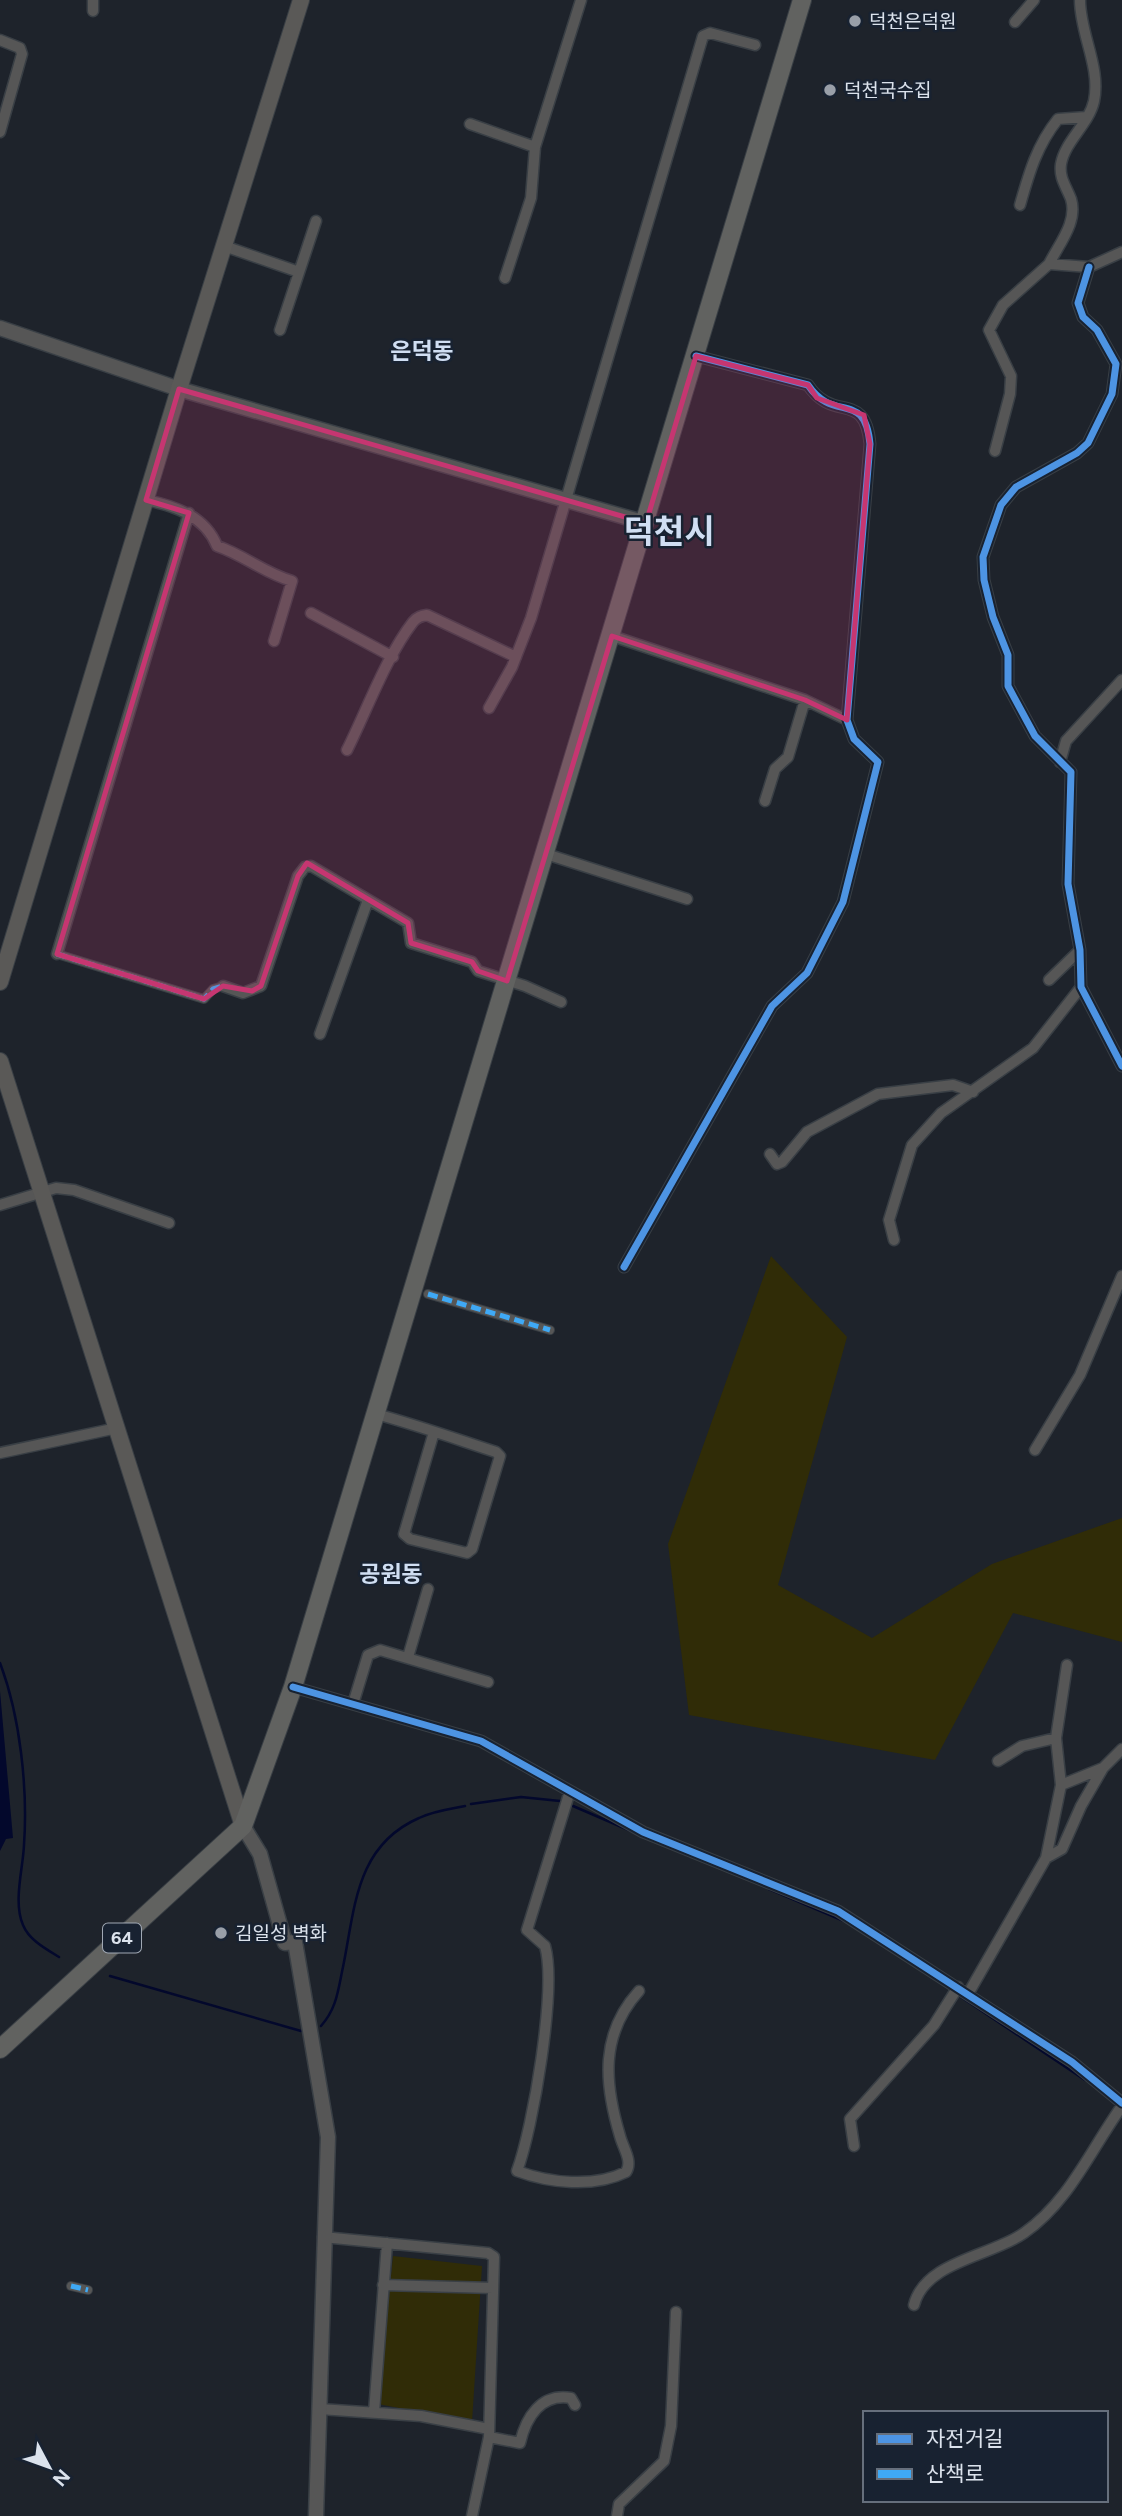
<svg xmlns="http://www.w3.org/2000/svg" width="1122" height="2516" font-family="Figtree,'Noto Sans KR',sans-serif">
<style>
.green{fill:#302c07}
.water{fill:#03082c}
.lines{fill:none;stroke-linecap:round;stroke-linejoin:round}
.stream{stroke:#03082c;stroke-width:2.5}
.pedestrian-casing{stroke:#393f45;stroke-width:10}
.minor-casing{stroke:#393f45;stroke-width:13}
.tertiary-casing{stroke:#393f45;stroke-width:17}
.secondary-casing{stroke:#393f45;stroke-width:18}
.primary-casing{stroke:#393f45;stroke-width:20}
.pedestrian{stroke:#565656;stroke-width:8}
.minor{stroke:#565656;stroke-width:10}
.tertiary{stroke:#565656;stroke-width:14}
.secondary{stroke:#5a5957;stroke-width:16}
.primary{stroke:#616260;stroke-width:18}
.quiet{stroke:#3fa9f5;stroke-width:5;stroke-dasharray:10 5;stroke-linecap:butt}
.cycleway-casing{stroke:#182231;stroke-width:11}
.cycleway{stroke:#4d94e3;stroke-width:7}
.marked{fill:#c63671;fill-opacity:0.2;stroke:#c63671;stroke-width:5;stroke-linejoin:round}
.poi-dot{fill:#999fa8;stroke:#182231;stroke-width:2.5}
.labels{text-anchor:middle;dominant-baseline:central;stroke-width:5;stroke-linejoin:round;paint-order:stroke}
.shield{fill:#182231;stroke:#a0a8b4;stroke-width:2}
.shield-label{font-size:18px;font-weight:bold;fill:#dbe2ec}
.poi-label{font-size:19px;fill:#dbe2ec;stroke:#182231;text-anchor:start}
.quarter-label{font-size:23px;font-weight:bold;fill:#d0def2;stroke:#182231}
.town-label{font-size:33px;font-weight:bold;fill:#d0def2;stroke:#182231}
</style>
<rect width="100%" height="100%" fill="#1e232b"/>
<path class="green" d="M771,1256L847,1337L778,1585L872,1638L992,1564L1122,1518V1642L1013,1613L935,1760L689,1715L668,1544Z
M393,2256L482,2266L472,2422L378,2404Z"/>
<path class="water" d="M0,1691L13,1838L6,1839L0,1851Z"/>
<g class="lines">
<path class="stream" d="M0,1663C20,1716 28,1788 24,1845C23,1869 13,1902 23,1925C29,1940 46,1949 59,1957
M471,1804L521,1797L560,1801
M573,1806L689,1856
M769,1889L844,1921
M110,1976L301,2031
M958,1995L1085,2080
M321,2026C337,2008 338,1990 343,1967C355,1909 355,1846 419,1818C433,1811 450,1809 465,1806"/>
<g class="pedestrian-casing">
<path id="pedestrian" d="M57,954L204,999L213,989L223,986
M428,1294L550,1330
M71,2286L88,2290"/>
</g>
<g class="minor-casing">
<path id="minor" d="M93,0V11
M1015,22L1034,0
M0,40L20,48L22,54L0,132
M470,124L535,147
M1020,205C1029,173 1037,145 1058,119L1087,117
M224,246L299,272
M1049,264C1059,244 1078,222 1071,199C1066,186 1059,178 1061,164C1065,141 1089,124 1094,101C1101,67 1080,34 1080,0
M1089,267L1078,303L1083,317L1097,330L1116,364L1112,394L1088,443L1077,453L1016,487L1001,505L983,557L984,580L993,617L1008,655V686L1035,736L1071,772L1068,884L1080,950L1081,987L1122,1066
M505,278L531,198L535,147L581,0
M280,330L316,221
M995,451L1010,394L1011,376L989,330L1003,305L1049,264L1089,267L1122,252
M146,500C175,506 205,516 217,546C244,555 264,573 292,581L274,641
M311,613L393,657
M612,636L805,700L847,720
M489,708L512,667L531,618L703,36L710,33L755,45
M347,750C367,710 386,657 413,622C417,617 421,616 427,615L516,657
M1060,762L1066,741L1122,680
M765,801L775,769L788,757L805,700
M546,854L687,899
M57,954L189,513
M1049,980L1080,950
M223,986L243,993L261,986L298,876L305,867L311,866L408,923L411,943L472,962L478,971L525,986L561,1002
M320,1034L368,900
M770,1154L777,1164L782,1162L807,1132L878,1094L953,1085L973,1092
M0,1205L56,1188L74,1190L169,1223
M894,1240L889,1220L912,1145L941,1113L1033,1048L1081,987
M624,1267L772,1006L807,973L843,902L878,762L854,739L847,720L870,444C865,389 834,424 808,385L696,356
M376,1414C417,1425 456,1439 496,1452L500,1456L472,1549L467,1553L410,1539L404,1534L434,1432
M1035,1450L1080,1375L1122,1276
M0,1453L117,1428
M408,1657L428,1589
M293,1687L481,1741L643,1832L838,1911L1072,2062L1122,2103
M353,1704L368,1655L380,1650L488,1682
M998,1761L1022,1746L1056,1738
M1061,1785L1103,1768L1122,1749
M570,1791L527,1930L545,1946C557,1988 533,2128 517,2171C549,2183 594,2188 626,2172C633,2161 623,2148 620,2136C604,2083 600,2034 639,1991
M1046,1858L1062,1849L1081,1806L1103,1768
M968,1994L1046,1858L1061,1785L1056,1738L1067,1665
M854,2146L850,2119L934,2025L958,1987
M323,2237L488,2253L494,2257L489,2437L472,2516
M383,2285L493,2288
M914,2305C925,2261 992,2256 1024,2233C1069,2202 1091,2149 1122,2106
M320,2409L421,2416L489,2429
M374,2412L387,2243
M489,2437L520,2443C526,2417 541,2393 571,2398L575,2405
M617,2516L619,2504L664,2461L671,2426L676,2312"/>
</g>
<g class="tertiary-casing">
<path id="tertiary" d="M0,328L179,389L646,523
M243,1826L260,1854L285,1943L295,1942L328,2137L316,2516"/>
</g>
<g class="secondary-casing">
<path id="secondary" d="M0,982L179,389L301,0
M0,1061L243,1826"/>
</g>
<g class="primary-casing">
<path id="primary" d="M0,2049L243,1826L293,1687L802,0"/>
</g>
<use href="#pedestrian" class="pedestrian"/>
<use href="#minor" class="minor"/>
<use href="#tertiary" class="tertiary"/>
<use href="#secondary" class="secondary"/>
<use href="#primary" class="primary"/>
<path class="quiet" d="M57,954L204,999L213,989L223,986
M428,1294L550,1330
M71,2286L88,2290"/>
<g class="cycleway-casing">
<path id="cycleway" d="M1089,267L1078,303L1083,317L1097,330L1116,364L1112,394L1088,443L1077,453L1016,487L1001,505L983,557L984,580L993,617L1008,655V686L1035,736L1071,772L1068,884L1080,950L1081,987L1122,1066
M624,1267L772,1006L807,973L843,902L878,762L854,739L847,720L870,444C865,389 834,424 808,385L696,356
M293,1687L481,1741L643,1832L838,1911L1072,2062L1122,2103"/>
</g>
<use href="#cycleway" class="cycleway"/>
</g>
<path class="marked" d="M696,356L808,385L817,398L864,415L870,444L847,720L805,700L612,636L507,981L478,971L472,962L411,943L408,923L307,863L298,876L261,986L252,991L223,986L204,999L57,954L189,513L146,500L179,389L646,523Z"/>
<g class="poi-dot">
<circle cx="855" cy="21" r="7"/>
<circle cx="830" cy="90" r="7"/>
<circle cx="221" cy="1933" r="7"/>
</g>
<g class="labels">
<rect class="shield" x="103" y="1923.5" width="38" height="29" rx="5"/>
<g class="shield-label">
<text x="122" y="1938">64</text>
</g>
<g class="poi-label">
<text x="869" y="21">덕천은덕원</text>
<text x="844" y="90">덕천국수집</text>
<text x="235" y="1933">김일성 벽화</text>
</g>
<g class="quarter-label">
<text x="422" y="351">은덕동</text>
<text x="391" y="1574">공원동</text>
</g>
<g class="town-label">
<text x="669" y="531">덕천시</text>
</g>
</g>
<rect x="863" y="2411" width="245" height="91" fill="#182231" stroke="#666f7c" stroke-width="2"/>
<rect x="877" y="2434" width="35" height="10" fill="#4d94e3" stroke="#666f7c" stroke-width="2"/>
<text x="926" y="2446" font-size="21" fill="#dbe2ec">자전거길</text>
<rect x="877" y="2469" width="35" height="10" fill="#3fa9f5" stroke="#666f7c" stroke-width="2"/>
<text x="926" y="2481" font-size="21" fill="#dbe2ec">산책로</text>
<g transform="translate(49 2467) rotate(131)" stroke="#182231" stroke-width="5" paint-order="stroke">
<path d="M0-5L12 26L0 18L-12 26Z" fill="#dbe2ec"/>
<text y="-10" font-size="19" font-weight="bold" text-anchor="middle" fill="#dbe2ec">N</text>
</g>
</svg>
